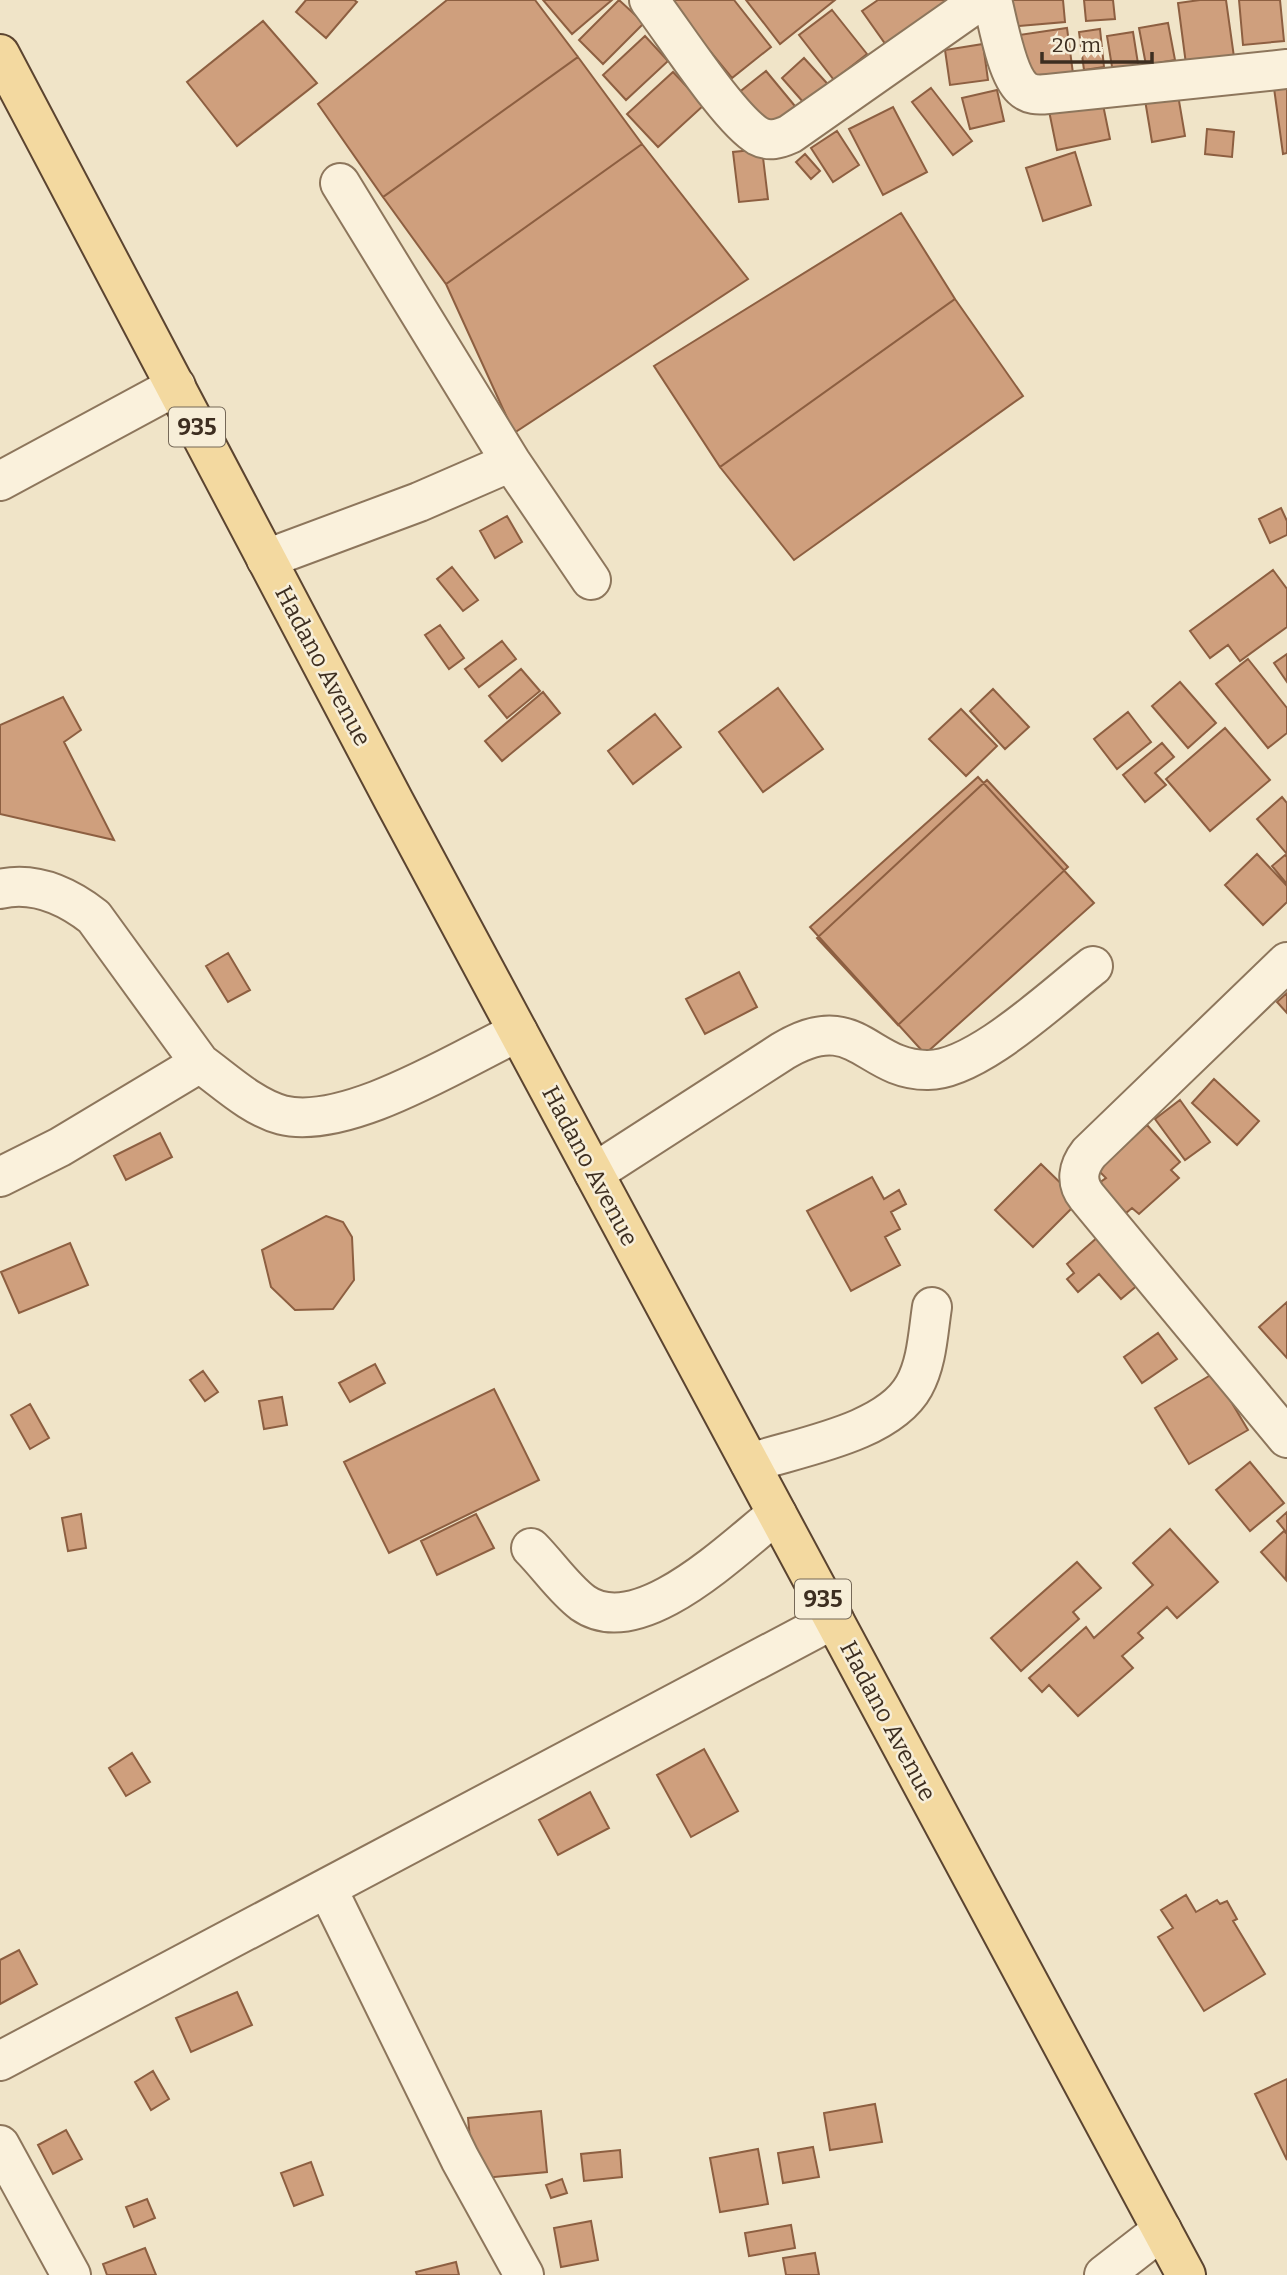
<svg xmlns="http://www.w3.org/2000/svg" width="1287" height="2275" font-family="Bitter,serif">
<style>
.building{fill:#cf9f7d;stroke:#8d5f41;stroke-width:2}
.lines{fill:none;stroke-linecap:round;stroke-linejoin:round}
.minor-casing{stroke:#8d765c;stroke-width:42}
.major-casing{stroke:#5b4430;stroke-width:42}
.minor{stroke:#faf1dc;stroke-width:38}
.major{stroke:#f3d9a0;stroke-width:38}
.labels{text-anchor:middle;dominant-baseline:central;stroke-width:5;stroke-linejoin:round;paint-order:stroke}
.shield{fill:#f7eed8;stroke:#756857;stroke-width:2}
.shield-label{font-size:23px;font-weight:bold;fill:#3d2e20}
.street-label{font-size:24px;fill:#3d2e20;stroke:#f7eed8}
</style>
<rect width="100%" height="100%" fill="#f0e4c8"/>
<path class="building" d="M306,0H354L357,2L326,38L296,12Z
M447,0H535L578,57L383,197L318,104Z
M543,0H612L572,34Z
M619,0L644,23L603,64L579,40Z
M668,0H734L771,47L732,78Z
M746,0H835L780,44Z
M878,0H966L891,52L862,11Z
M1004,0H1063L1065,22L1006,27Z
M1084,0H1113L1115,19L1086,21Z
M1200,0H1226L1234,57L1186,64L1178,3Z
M1239,0H1280L1284,41L1243,45Z
M832,10L867,54L834,80L799,35Z
M263,21L317,83L237,146L187,82Z
M1168,23L1175,60L1146,65L1139,28Z
M1067,28L1074,81L1026,88L1019,35Z
M1100,29L1104,67L1084,70L1079,32Z
M1133,32L1139,70L1113,73L1107,36Z
M645,36L668,61L626,100L603,75Z
M983,44L988,80L950,85L945,50Z
M578,57L642,144L446,284L383,197Z
M804,58L834,91L811,111L782,78Z
M766,71L799,111L771,135L737,94Z
M673,72L704,105L658,147L627,114Z
M1287,86V153L1283,154L1274,88Z
M931,88L972,141L953,155L912,102Z
M997,90L1004,121L970,129L962,98Z
M1101,95L1110,139L1057,150L1048,106Z
M1178,95L1185,136L1152,142L1145,100Z
M893,107L927,172L883,195L849,129Z
M1207,129L1234,132L1232,157L1205,154Z
M837,131L859,165L833,182L811,148Z
M642,144L748,279L514,433L446,284Z
M762,149L768,199L739,202L733,152Z
M1075,152L1091,205L1043,221L1026,168Z
M805,154L820,171L811,179L796,162Z
M901,213L955,299L720,467L654,366Z
M955,299L1023,396L794,560L720,467Z
M1281,508L1287,521V535L1270,543L1259,519Z
M507,516L522,542L495,558L480,531Z
M452,567L478,600L463,611L437,579Z
M1273,570L1287,589V627L1240,661L1228,645L1210,658L1190,631Z
M440,625L464,658L449,669L425,635Z
M502,641L516,659L479,687L465,669Z
M1287,654V682L1274,663Z
M1248,659L1287,708V733L1268,748L1216,684Z
M521,669L540,691L507,718L489,696Z
M1180,682L1216,723L1188,748L1152,706Z
M778,688L823,749L763,792L719,732Z
M993,689L1029,727L1005,749L970,711Z
M543,692L560,713L502,761L485,741Z
M63,697L81,730L64,742L114,840L0,814V725Z
M961,709L997,746L966,776L929,739Z
M1128,712L1151,742L1117,769L1094,739Z
M655,714L681,747L633,784L608,751Z
M1225,728L1270,780L1210,831L1166,779Z
M1162,743L1174,757L1155,773L1166,785L1145,802L1123,775Z
M978,777L1094,903L925,1054L810,927Z
M987,780L1068,867L898,1025L817,938Z
M1282,797L1287,803V854L1257,819Z
M1257,854L1287,886V902L1263,925L1225,885Z
M1285,855L1287,857V884L1272,866Z
M228,953L250,990L228,1002L206,966Z
M739,972L757,1007L705,1034L686,999Z
M1287,993V1013L1277,1002Z
M1214,1079L1259,1121L1237,1145L1192,1103Z
M1180,1100L1210,1142L1185,1160L1155,1119Z
M1147,1125L1180,1162L1171,1170L1179,1178L1139,1214L1132,1208L1126,1213L1099,1183L1106,1178L1098,1170Z
M160,1133L172,1157L126,1180L114,1156Z
M1041,1164L1079,1201L1033,1247L995,1210Z
M872,1177L884,1199L899,1190L906,1204L891,1212L900,1229L885,1237L900,1265L851,1291L807,1211Z
M326,1216L343,1222L352,1237L354,1280L333,1309L295,1310L271,1287L262,1250Z
M1107,1229L1139,1284L1121,1299L1099,1274L1078,1292L1067,1279L1074,1273L1067,1264Z
M70,1243L88,1285L19,1313L1,1272Z
M1287,1302V1358L1259,1327Z
M1158,1333L1177,1359L1142,1383L1124,1357Z
M375,1364L385,1383L350,1402L339,1383Z
M203,1371L218,1392L205,1401L190,1380Z
M1214,1373L1248,1430L1189,1464L1155,1408Z
M494,1389L539,1480L389,1553L344,1462Z
M282,1397L287,1425L264,1429L259,1401Z
M30,1404L49,1438L30,1449L11,1415Z
M1250,1462L1284,1503L1250,1531L1216,1490Z
M1287,1512V1533L1277,1521Z
M81,1514L86,1548L68,1551L62,1518Z
M476,1514L494,1548L437,1575L421,1541Z
M1170,1529L1218,1582L1177,1618L1167,1607L1138,1633L1143,1638L1122,1656L1133,1668L1078,1716L1049,1685L1042,1692L1029,1678L1086,1627L1094,1638L1153,1585L1133,1563Z
M1284,1531L1287,1534L1286,1580L1261,1552Z
M1077,1562L1101,1588L1073,1612L1079,1619L1021,1671L991,1638Z
M704,1749L738,1811L691,1837L657,1775Z
M132,1753L150,1782L126,1796L109,1768Z
M590,1792L609,1828L558,1855L539,1820Z
M1186,1895L1196,1912L1217,1900L1220,1904L1227,1901L1237,1919L1233,1921L1265,1974L1204,2011L1158,1937L1173,1928L1161,1910Z
M19,1950L37,1984L0,2004V1960Z
M237,1992L252,2025L191,2052L176,2018Z
M153,2071L169,2099L151,2110L135,2082Z
M1287,2079V2160L1255,2094Z
M875,2104L882,2142L830,2150L824,2113Z
M541,2111L547,2172L474,2179L468,2118Z
M66,2130L82,2159L53,2174L38,2145Z
M813,2147L819,2177L783,2183L778,2153Z
M758,2149L768,2204L720,2212L710,2158Z
M620,2150L622,2177L584,2181L581,2154Z
M311,2162L323,2195L294,2206L281,2173Z
M562,2179L567,2193L551,2198L546,2185Z
M147,2199L155,2218L134,2227L126,2207Z
M591,2221L598,2260L561,2267L554,2228Z
M791,2225L795,2248L749,2256L745,2233Z
M145,2248L156,2275H107L103,2264Z
M815,2253L819,2275H786L783,2258Z
M456,2262L459,2275H417L416,2272Z"/>
<g class="lines">
<g class="minor-casing">
<path id="minor" d="M649,0C673,31 729,119 758,136C769,142 779,139 790,134L981,0
M992,0C998,22 1006,73 1022,88C1029,95 1038,95 1048,94L1287,69
M340,183L511,462L591,580
M0,481L176,386
M266,559L419,502L511,462
M0,889C35,881 67,896 94,917L200,1063
M1287,962L1089,1153C1078,1167 1075,1182 1087,1197L1287,1438
M594,1173L783,1051C856,1007 866,1070 927,1070C976,1071 1054,996 1093,966
M0,1177L60,1147L200,1063C225,1081 252,1107 282,1115C347,1131 459,1060 518,1032
M750,1463C799,1447 888,1433 914,1386C927,1363 928,1333 932,1307
M531,1548C548,1565 564,1589 583,1603C640,1643 735,1546 777,1514
M327,1888L460,2159L524,2275
M0,2061L834,1619
M0,2145L71,2275
M1104,2275L1162,2230"/>
</g>
<g class="major-casing">
<path id="major" d="M0,54L394,801L1186,2275"/>
</g>
<use href="#minor" class="minor"/>
<use href="#major" class="major"/>
</g>
<g class="labels">
<g class="shield">
<rect x="169" y="407.5" width="56" height="39" rx="5"/>
<rect x="795" y="1579.5" width="56" height="39" rx="5"/>
</g>
<g class="shield-label">
<text x="197" y="427">935</text>
<text x="823" y="1599">935</text>
</g>
<g class="street-label">
<text transform="translate(323 666) rotate(62)">Hadano Avenue</text>
<text transform="translate(590 1166) rotate(62)">Hadano Avenue</text>
<text transform="translate(888 1721) rotate(62)">Hadano Avenue</text>
</g>
</g>
<path d="M1042 52v10h110v-10" fill="none" stroke="#3d2e20" stroke-width="3.5"/>
<text x="1052" y="52" font-size="21" fill="#3d2e20" stroke="#f7eed8" stroke-width="5" paint-order="stroke">20 m</text>
</svg>
